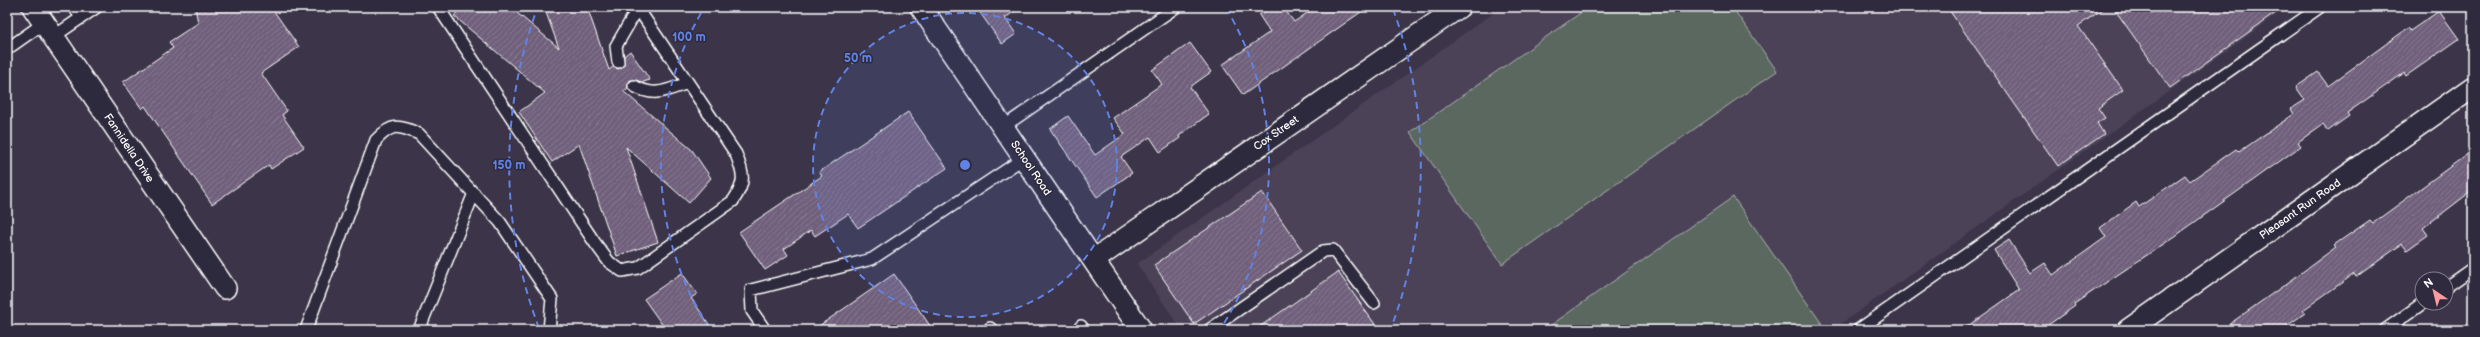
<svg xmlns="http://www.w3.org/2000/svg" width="2480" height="337" font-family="'Balsamiq Sans',sans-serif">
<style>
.built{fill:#4c4259}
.park{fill:#5a685f;stroke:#acb4af}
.building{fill:url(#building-hatch);stroke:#fff}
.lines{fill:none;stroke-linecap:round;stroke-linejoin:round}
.lane-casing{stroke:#fff;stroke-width:14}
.street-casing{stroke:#fff;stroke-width:24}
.lane{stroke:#2f2a3d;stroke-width:11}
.street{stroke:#2f2a3d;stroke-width:21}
.ring{fill:none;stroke:#6183e4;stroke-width:2;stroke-dasharray:7 5}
.labels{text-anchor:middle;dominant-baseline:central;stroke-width:3;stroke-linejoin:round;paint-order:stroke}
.street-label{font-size:11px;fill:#fff;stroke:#2f2a3d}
.centre{fill:#6183e4;stroke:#2f2a3d;stroke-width:2}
.ring-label{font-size:12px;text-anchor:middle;font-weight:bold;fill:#6183e4;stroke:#2f2a3d;stroke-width:3;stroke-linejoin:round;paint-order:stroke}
</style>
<defs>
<pattern id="building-hatch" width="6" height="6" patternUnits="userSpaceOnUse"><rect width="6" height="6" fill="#71617c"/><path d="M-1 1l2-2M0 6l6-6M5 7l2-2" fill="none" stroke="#867990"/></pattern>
</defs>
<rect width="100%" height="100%" fill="#3c354a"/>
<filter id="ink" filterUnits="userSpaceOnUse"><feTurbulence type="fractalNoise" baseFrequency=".025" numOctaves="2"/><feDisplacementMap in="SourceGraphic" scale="8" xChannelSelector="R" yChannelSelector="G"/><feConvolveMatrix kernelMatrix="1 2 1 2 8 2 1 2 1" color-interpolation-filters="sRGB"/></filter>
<g filter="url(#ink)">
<path class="built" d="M1502,7H2288L1832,330H1182L1137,264Z"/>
<path class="park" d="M1589,7H1732L1777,71L1502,264L1410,132Z
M1733,197L1822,324L1813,330H1544Z"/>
<path class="building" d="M195,7H271L299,47L261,73L287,111L282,115L304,147L271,169L269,165L212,204L145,106L142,109L123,82L173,48L169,42L198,23Z
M461,7H510L559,48L544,7H587L609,70L613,67L618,69L622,67L624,56L630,51L650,80L643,82L630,80L628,89L623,91L692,150L711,178L689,203L626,147L658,242L617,256L579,144L552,162L519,112L545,93L454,16Z
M976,7H1021L1005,18L1016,34L1002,44Z
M1271,7H1283L1294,22L1316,7H1368L1243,95L1222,65L1270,32L1259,15Z
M1947,7H2106L2078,26L2123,90L2098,108L2105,118L2097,123L2104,134L2058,166Z
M2113,7H2284L2170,88Z
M2439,11L2459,39L2406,76L2404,73L2347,113L2349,116L2328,131L2323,124L2298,142L2301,146L2174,237L2074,304L2075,306L2041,330H1962L2019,290L1994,250L2009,240L2030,273L2045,263L2053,275L2106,237L2100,228L2136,202L2139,207L2185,175L2190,181L2236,149L2239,152L2294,114L2291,109L2305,100L2296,87L2318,72L2328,86L2408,28L2410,31Z
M1190,43L1211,72L1190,87L1209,114L1179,136L1180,138L1160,152L1150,137L1121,157L1132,173L1097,197L1050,129L1068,116L1095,155L1125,134L1113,118L1162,84L1152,70Z
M908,112L947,168L858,228L848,214L815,236L811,230L784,249L788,255L765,270L739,232L822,176L819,172Z
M2473,150V190L2423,228L2428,235L2407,250L2402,244L2356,277L2354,274L2303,310L2305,313L2281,330H2221L2293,279L2336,247L2334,245L2370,220L2373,223Z
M1262,192L1302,250L1194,324L1154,265Z
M1338,272L1379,330H1255Z
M682,273L697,294L691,298L713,330H666L644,299Z
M894,274L933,330H813L848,306Z"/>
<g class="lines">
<g class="lane-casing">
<path id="lane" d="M74,7L81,17
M438,7L595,243L609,262L622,271L638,268L733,201C746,182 744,175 736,154L637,7
M53,37L97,7
M7,49L44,23
M618,62L616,46L638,8
M634,86C655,98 667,90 688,83
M1003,127L1176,7
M2446,287L2473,268
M1081,326L1084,330
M990,328L992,330
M306,330L376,140C392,123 398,125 419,134L500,222L552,299L549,330
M419,330L474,193
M765,330L752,311L751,290L872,259L1024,158
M1209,330L1323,251L1333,250L1374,303
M1858,330L2320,7
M2385,330L2423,303"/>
</g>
<g class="street-casing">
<path id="street" d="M33,7L225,288
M921,7L1141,330
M1094,260L1459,7
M2128,330L2473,87"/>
</g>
<use href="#lane" class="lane"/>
<use href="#street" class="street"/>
</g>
</g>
<circle cx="965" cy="165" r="152" fill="#6183e4" fill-opacity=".12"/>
<g class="ring">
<circle cx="965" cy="165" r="152"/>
<path d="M709 328A304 304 0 0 1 704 8M1226 8A304 304 0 0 1 1221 328"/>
<path d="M539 328A456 456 0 0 1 537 9M1393 9A456 456 0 0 1 1391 328"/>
</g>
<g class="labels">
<g class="street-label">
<text transform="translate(1276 133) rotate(-35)">Cox Street</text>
<text transform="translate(129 148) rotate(56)">Fannidella Drive</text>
<text transform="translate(1031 168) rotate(56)">School Road</text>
<text transform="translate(2300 209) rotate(-35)">Pleasant Run Road</text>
</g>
</g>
<circle cx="965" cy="165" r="6" class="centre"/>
<g class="ring-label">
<text x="689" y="41">100 m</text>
<text x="858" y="62">50 m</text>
<text x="509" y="169">150 m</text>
</g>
<rect width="2480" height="337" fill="none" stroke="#2f2a3d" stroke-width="24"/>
<rect x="12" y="12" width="2456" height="313" fill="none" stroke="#fff" stroke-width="1.5" filter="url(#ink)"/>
<g transform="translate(2434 291) rotate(325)"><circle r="19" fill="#2f2a3d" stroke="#827f8b"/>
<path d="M0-3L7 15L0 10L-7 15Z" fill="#ff9aa2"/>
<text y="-6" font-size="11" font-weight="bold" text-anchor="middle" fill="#ffffff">N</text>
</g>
</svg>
